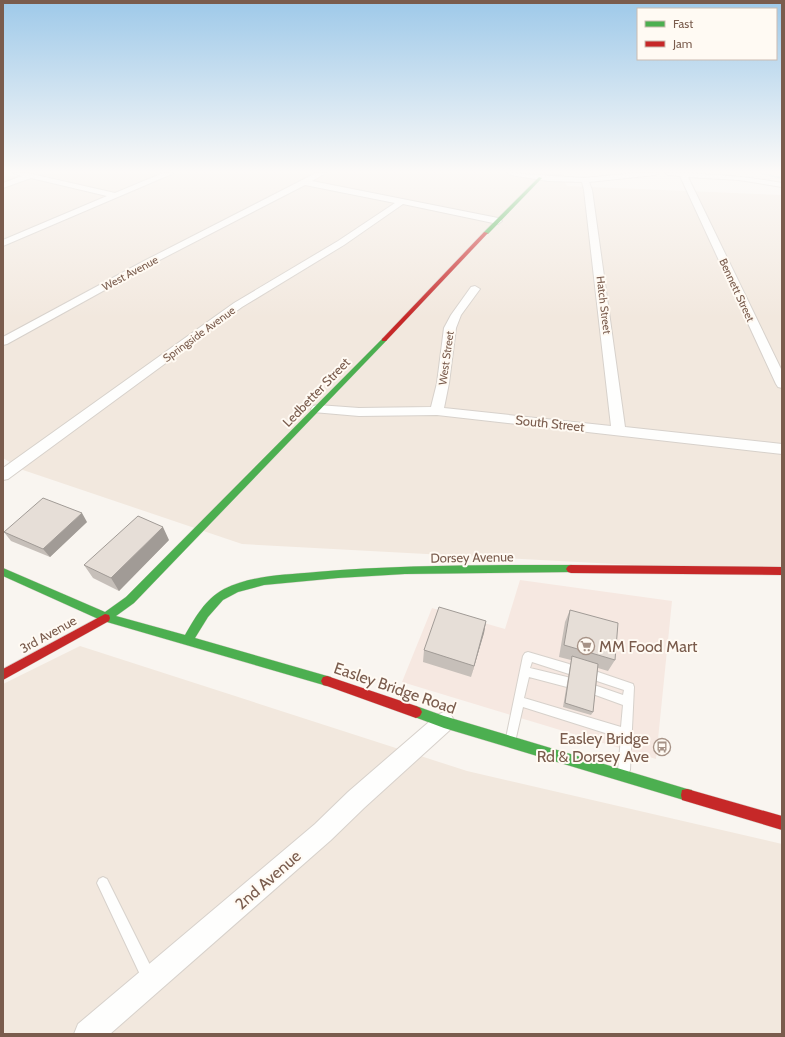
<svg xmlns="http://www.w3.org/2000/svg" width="785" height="1037" font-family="Cabin,sans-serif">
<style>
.residential{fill:#f2e8de}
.commercial{fill:#f6e8e1}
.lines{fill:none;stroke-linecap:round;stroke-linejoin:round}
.stream{fill:#d0e8ea;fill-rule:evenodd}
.lane-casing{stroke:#d7d1cb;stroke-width:2}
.street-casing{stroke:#d7d1cb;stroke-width:2}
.fast-casing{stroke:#d9d2cb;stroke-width:1}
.jam-casing{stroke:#d9d2cb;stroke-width:1}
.lane{fill:#fefefd;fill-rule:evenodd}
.street{fill:#fefefd;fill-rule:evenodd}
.fast{fill:#4caf50;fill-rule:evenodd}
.jam{fill:#c62828;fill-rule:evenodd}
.wall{fill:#c6bfb9}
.shaded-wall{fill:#a19b96}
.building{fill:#e6ded7;stroke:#a19b96}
.labels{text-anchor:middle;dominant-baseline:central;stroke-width:4;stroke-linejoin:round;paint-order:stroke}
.far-street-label{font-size:11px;fill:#7a5c4d;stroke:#fffaf3}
.street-label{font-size:13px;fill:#7a5c4d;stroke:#fffaf3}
.near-poi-label{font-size:16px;fill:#7a5c4d;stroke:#fffaf3;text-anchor:start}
.near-street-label{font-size:16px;fill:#7a5c4d;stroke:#fffaf3}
</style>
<rect width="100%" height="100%" fill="#f9f5f0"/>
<path class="residential" d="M30,173H560L567,186L782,195V573L242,544L23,470L3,458V175L68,181Z
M80,646L467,771L782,844V1034H3V684Z"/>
<path class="commercial" d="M520,580L672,601L656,759L402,682L432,608L505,629Z"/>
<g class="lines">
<path class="stream" d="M756,173H762L782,177V179Z"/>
<g class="lane-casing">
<path id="lane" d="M528,652L569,664L572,666L574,669L572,672L569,674L532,662L530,668L567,677L571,679L572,682L571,685L567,687L529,677L524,698L621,727L623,705L590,693L589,690L590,687L594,685L623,695L624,690L591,679L590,676L591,673L595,671L633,684L634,687L630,770L628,774L624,776L620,774L618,770L621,738L523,707L515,742L511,743L507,742L506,738L523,656L525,653Z
M103,877L107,879L154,973L156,978L154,983L149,985L144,983L97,883L99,879Z"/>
</g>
<g class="street-casing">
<path id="street" d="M13,173H27L115,193L163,173H174L3,246V240L107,196L31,178L3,188V183L22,176Z
M316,173H326L312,181L498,218L502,221L498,224L403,204L344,245L242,307L8,479L3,480V468L234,303L338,241L395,203L305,185L150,265L7,344L3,345V337L144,261Z
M507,173L584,178L636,173H659L655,175L589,182L592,190L625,427L782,444V454L437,415L359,416L313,412L311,409L313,406L318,405L359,408L431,407L437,383L444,328L451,315L471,287L475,286L480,289L461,315L456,328L449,383L444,408L611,426L584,190L582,182L548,181L511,175Z
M665,173C705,173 743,176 782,183V187L739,180L688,177L782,371V388L778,387L776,384L680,176L669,175Z
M444,712L451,715L455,722L451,729L364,808L331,840L110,1034H74L78,1024L315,824L348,792L437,715Z"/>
</g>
<g class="fast-casing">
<path id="fast" d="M539,177L542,178L488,234H484V232Z
M384,338L387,340L386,341L134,603L116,616L185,635C195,618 205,599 224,589C252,575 285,575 316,572C401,565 486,565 571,565L574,566L576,569L574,572L405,574L338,578L264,585L238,592L223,600L208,617L195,638L327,676L331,677L333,681L331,685L327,686L107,622H105L3,576V568L105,612L126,597L382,339Z
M416,706L444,716L687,789L692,790L693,795L692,800L687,801L444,728L412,716L410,712L412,708Z"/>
</g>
<g class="jam-casing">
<path id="jam" d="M484,232L488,233L386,341H382V339Z
M571,565L782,567V575L571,573L568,572L566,569L568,566Z
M105,614L109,615L110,618L109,621L3,680V669Z
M327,676L416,706L420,708L422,712L420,716L416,718L327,686L323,685L321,681L323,677Z
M687,789L782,816V830L682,800L681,795L682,790Z"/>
</g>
<use href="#lane" class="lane"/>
<use href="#street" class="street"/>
<use href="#fast" class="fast"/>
<use href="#jam" class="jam"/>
</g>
<path class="wall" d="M87,522L50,557L11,541L4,532Z
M169,540L119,591L93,578L84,565Z
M570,610L615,660L608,671L598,668L593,712L591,715L563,707L571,660L559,657L565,622Z
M486,621L484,633L471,677L423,662L424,650Z"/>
<path class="shaded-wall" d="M82,513L87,522L50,557L43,549Z
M163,527L169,540L119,591L111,578Z
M486,621L484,633L471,677L474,666Z"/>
<path class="building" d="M43,498L82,513L43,549L4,532Z
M138,516L163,527L111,578L84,565Z
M439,607L486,621L474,666L424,650Z
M570,610L618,623L615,660L564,645Z
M572,656L598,664L593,712L565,703Z"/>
<linearGradient id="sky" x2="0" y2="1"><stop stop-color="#9ec9e9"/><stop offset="0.54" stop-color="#fcfaf8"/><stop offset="1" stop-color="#fcfaf8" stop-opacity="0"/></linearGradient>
<rect width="785" height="318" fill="url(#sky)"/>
<defs>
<g id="supermarket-ring" transform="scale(0.9)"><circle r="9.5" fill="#fffaf3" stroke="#a69286" stroke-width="1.5"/><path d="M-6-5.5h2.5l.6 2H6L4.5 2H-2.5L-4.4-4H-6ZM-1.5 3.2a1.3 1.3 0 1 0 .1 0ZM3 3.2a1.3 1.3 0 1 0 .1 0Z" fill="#a69286"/></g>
<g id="bus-ring" transform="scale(0.9)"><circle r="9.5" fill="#fffaf3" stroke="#a69286" stroke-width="1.5"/><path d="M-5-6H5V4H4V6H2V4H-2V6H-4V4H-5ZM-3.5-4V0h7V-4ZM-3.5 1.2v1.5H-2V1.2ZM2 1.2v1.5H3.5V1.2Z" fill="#a69286"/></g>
</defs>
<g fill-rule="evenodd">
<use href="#supermarket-ring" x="586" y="646"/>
<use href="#bus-ring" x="662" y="747"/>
</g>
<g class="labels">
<g class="far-street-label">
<text transform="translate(130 273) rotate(-28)">West Avenue</text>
<text transform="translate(737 290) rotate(65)">Bennett Street</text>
<text transform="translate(604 305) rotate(83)">Hatch Street</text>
<text transform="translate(199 334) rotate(-36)">Springside Avenue</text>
<text transform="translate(446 358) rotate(-82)">West Street</text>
</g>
<g class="street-label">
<text transform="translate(316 392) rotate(-46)">Ledbetter Street</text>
<text transform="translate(550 423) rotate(6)">South Street</text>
<text transform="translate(472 557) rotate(-1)">Dorsey Avenue</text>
<text transform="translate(48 634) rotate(-29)">3rd Avenue</text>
</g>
<g class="near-poi-label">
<text x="599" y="646">MM Food Mart</text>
<text x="649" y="738" text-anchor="end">Easley Bridge<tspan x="649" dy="18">Rd &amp; Dorsey Ave</tspan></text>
</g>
<g class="near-street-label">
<text transform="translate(395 688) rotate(19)">Easley Bridge Road</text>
<text transform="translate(268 880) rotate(-41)">2nd Avenue</text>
</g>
</g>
<rect width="785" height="1037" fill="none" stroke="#7a5c4d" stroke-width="8"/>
<rect x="637" y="8" width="140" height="52" fill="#fffaf3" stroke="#cabbb1"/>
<rect x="645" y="21" width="20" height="6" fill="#4caf50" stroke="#cabbb1"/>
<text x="673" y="28" font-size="12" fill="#7a5c4d">Fast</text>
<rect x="645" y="41" width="20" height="6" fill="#c62828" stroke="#cabbb1"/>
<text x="673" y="48" font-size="12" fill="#7a5c4d">Jam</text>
</svg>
